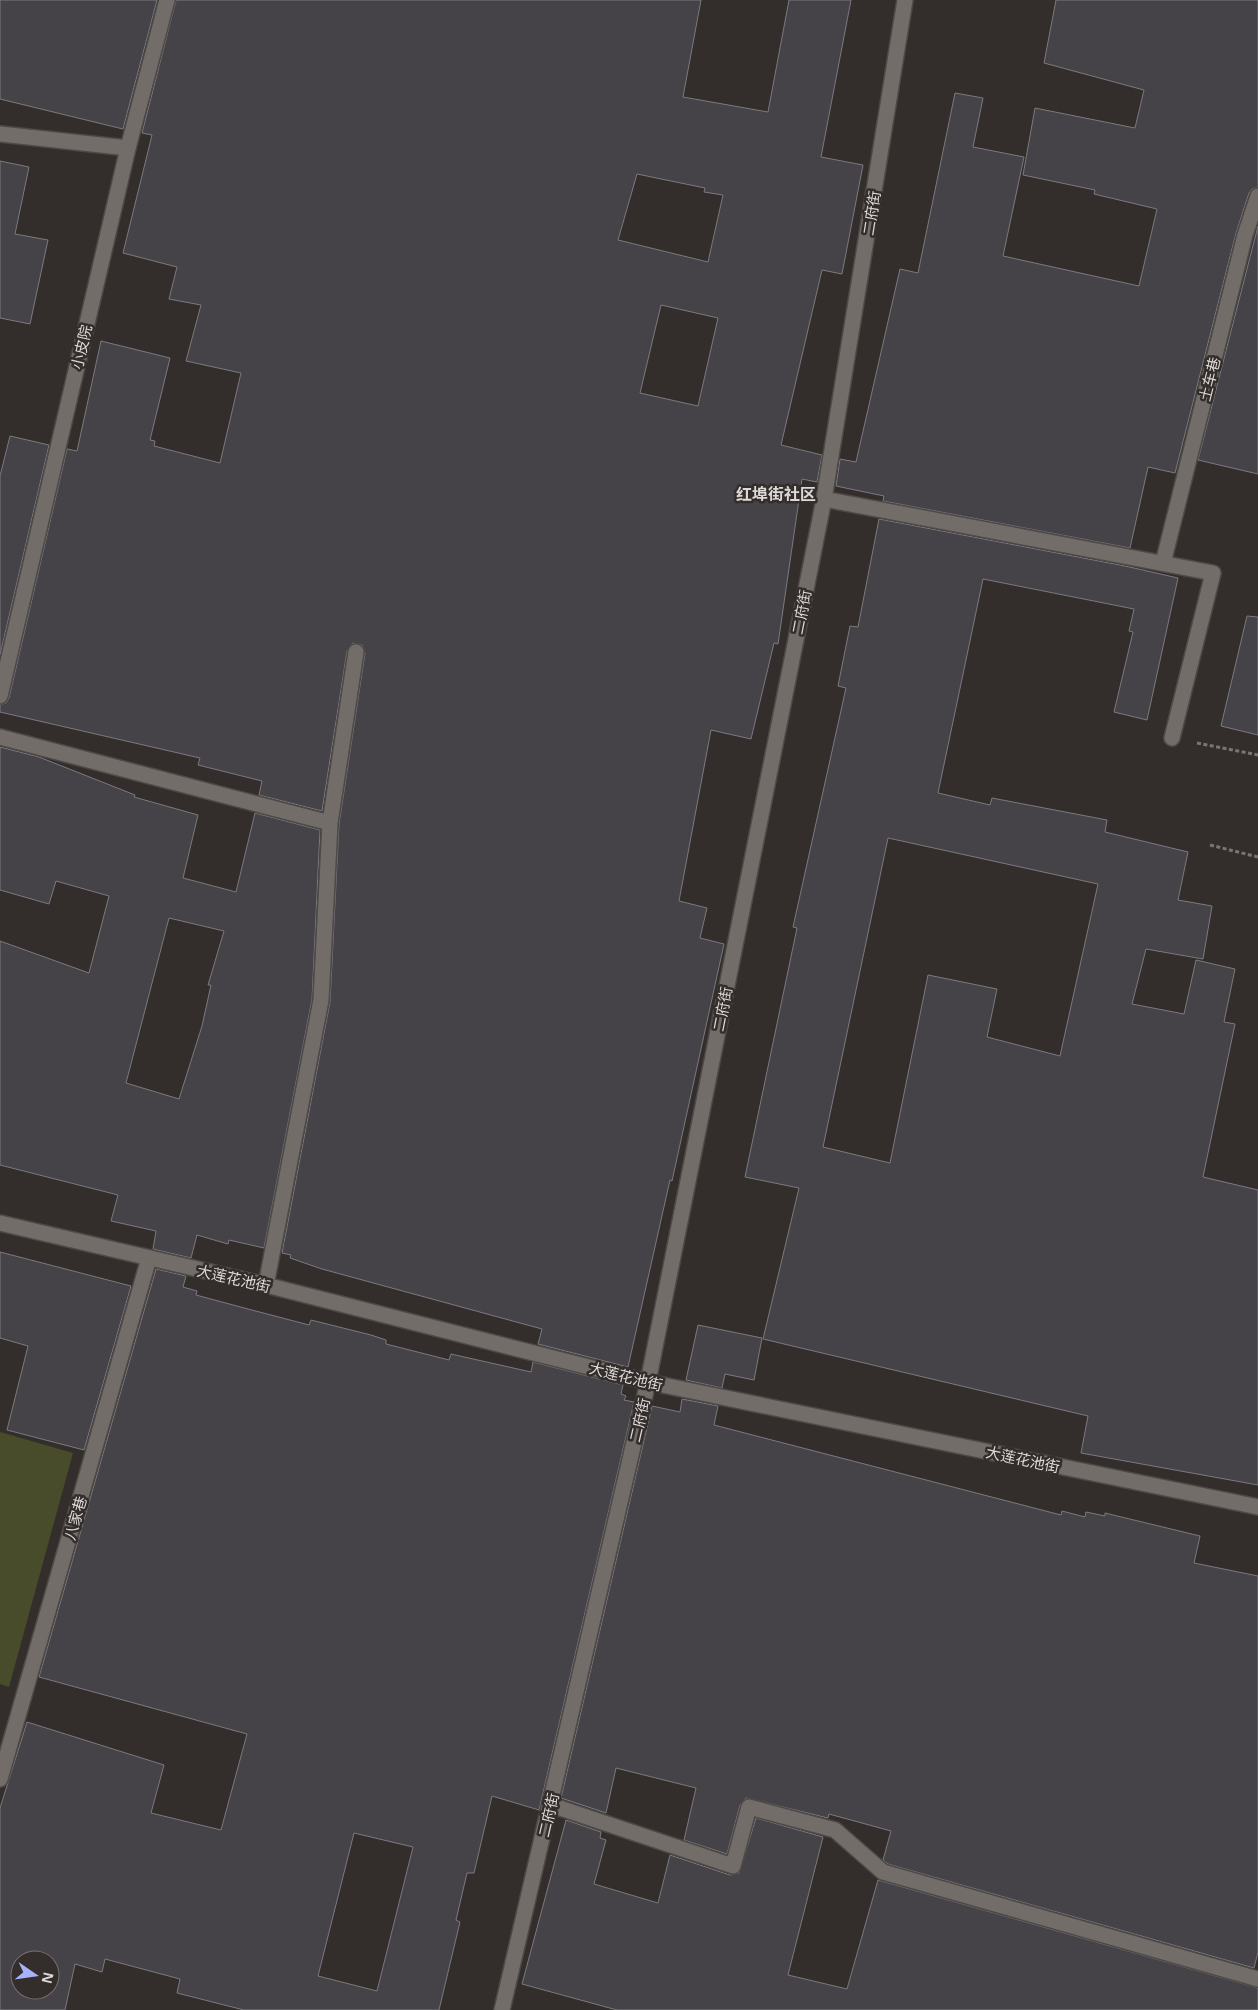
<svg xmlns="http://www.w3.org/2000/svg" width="1258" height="2010" font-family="'Open Sans','Noto Sans SC',sans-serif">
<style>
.green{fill:#484c2a}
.building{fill:#454348;stroke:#7c7a7f;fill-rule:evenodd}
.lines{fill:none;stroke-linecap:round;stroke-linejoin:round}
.lane-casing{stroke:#4d4947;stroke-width:18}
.street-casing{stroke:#4d4947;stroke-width:18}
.secondary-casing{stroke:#4d4947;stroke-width:18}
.path{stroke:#7a7573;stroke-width:3;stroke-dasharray:4 2.5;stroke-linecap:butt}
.lane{stroke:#736d6a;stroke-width:15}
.street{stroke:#736d6a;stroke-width:15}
.secondary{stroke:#736d6a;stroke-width:15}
.labels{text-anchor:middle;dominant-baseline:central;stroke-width:5;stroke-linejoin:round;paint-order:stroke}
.street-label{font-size:15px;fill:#ddd9d8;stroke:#332e2b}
.neighbourhood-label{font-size:16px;font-weight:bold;fill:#ddd9d8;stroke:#332e2b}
</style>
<rect width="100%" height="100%" fill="#332e2b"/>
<path class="green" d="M0,1432L73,1453L9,1687L0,1684Z"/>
<path class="building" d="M0,0H157L123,129L0,99Z
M176,0H701L683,97L768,112L789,0H851L821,157L863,165L842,274L822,270L781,445L822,455L817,482L802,479L778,644L774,643L751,739L711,730L679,901L707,908L700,938L724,944L672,1181L670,1180L628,1367L538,1344L542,1329L322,1269L290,1258L291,1255L282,1253L330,1002L339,824L365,653L362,645L353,643L347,651L322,811L259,795L262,781L198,765L200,758L0,712V705L6,703L9,698L67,449L77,451L101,341L170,358L150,440L155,441L154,446L220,463L241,373L186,361L201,305L169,299L177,267L123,253L152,135L142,133ZM637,174L705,188L704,192L723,195L708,262L618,240ZM661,305L718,318L698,406L640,393Z
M1056,0H1258V187L1252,189L1249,193L1236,233L1175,473L1148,467L1130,548L883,501L884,496L836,486L840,459L856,462L900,269L918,273L955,93L983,98L973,147L1024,157L1003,256L1139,286L1157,209L1094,194L1095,190L1023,175L1035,108L1135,128L1144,90L1044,63Z
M0,161L29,167L15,234L48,240L30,324L0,318Z
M1258,226V474L1198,460Z
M10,436L49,445L0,655V476Z
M879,519L1125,566L1178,578L1147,720L1114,712L1133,632L1129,631L1134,609L983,579L938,793L990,805L992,798L1107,820L1105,832L1188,852L1178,900L1212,906L1203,959L1146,949L1132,1004L1184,1014L1196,960L1235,969L1224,1022L1235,1024L1203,1177L1258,1190V1485L1081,1453L1088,1416L763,1339L799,1188L745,1177L797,928L793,927L846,688L838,686L850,626L858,627ZM888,838L1098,884L1060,1056L987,1037L997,989L928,975L890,1163L823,1147Z
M1247,616L1258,617V735L1221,726Z
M0,747L39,757L135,795L134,797L198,815L183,878L236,892L255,813L320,830L312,999L264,1248L229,1240L228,1244L197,1235L191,1258L153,1249L156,1231L111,1221L118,1195L0,1165V941L89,973L109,896L56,881L49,904L0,890ZM169,918L224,931L208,985H211L202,1026L179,1099L126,1083Z
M0,1252L131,1286L84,1450L7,1430L28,1346L0,1338Z
M156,1269L186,1276L183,1287L197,1291L196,1295L248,1309L309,1325L311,1320L371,1335L386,1340V1344L449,1360L451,1354L531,1372L533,1362L623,1385L621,1394L626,1396L624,1400L634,1402L539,1810L492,1796L474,1873H467L456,1920L460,1922L439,2010H244L177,1993L180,1979L105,1959L102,1972L75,1964L65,2010H0V1808L27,1722L164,1765L151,1813L221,1830L247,1734L39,1677ZM354,1833L413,1847L377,1991L318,1976ZM20,1960H50V1990H20Z
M698,1325L762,1338L754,1380L725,1374L722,1388L686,1380Z
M682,1399L718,1406L714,1425L1061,1515L1062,1511L1085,1517L1086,1512L1105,1516V1513L1200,1536L1194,1563L1258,1576V1952L1254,1968L888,1864L883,1860L891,1831L829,1814L828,1818L746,1798L740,1805L727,1854L684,1840L696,1788L616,1768L606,1813L561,1798L652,1406L680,1412Z
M756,1818L823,1837L788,1975L847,1989L878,1880L1258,1988V2010H617L522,1984L566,1820L601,1832L600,1838L606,1840L594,1884L658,1903L670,1855L730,1875L739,1873Z"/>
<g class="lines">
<g class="lane-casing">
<path id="lane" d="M0,134L128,148
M824,499L1213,573L1172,738
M1163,563L1245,235L1258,196
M0,737L330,823
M266,1285L321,1000L330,823L356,652
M551,1805L733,1866L749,1807L835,1830L883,1872L1258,1979"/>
</g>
<g class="street-casing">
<path id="street" d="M0,696L128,148L167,0
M0,1779L149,1258
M502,2010L648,1382L824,499L905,0"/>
</g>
<g class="secondary-casing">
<path id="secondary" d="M0,1223L266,1285L648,1382L1258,1507"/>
</g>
<path class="path" d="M1197,743L1258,755
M1210,845L1258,857"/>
<use href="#lane" class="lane"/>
<use href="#street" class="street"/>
<use href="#secondary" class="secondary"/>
</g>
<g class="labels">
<g class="street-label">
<text transform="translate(871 213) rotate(-81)">二府街</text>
<text transform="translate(81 347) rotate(-77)">小皮院</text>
<text transform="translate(1209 379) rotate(-76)">土车巷</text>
<text transform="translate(801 612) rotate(-79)">二府街</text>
<text transform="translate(722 1009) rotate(-79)">二府街</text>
<text transform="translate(234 1278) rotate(13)">大莲花池街</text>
<text transform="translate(626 1376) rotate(14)">大莲花池街</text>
<text transform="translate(639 1420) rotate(-77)">二府街</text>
<text transform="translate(1023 1459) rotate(12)">大莲花池街</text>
<text transform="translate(75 1518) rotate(-74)">八家巷</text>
<text transform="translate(548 1815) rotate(-77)">二府街</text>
</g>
<g class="neighbourhood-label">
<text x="776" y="494">红埠街社区</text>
</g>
</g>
<g transform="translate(35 1975) rotate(103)"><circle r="24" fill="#332e2b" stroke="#777270"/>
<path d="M0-4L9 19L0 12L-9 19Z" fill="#a7b1fc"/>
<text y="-8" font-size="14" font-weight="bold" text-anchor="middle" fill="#ddd9d8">N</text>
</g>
</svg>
